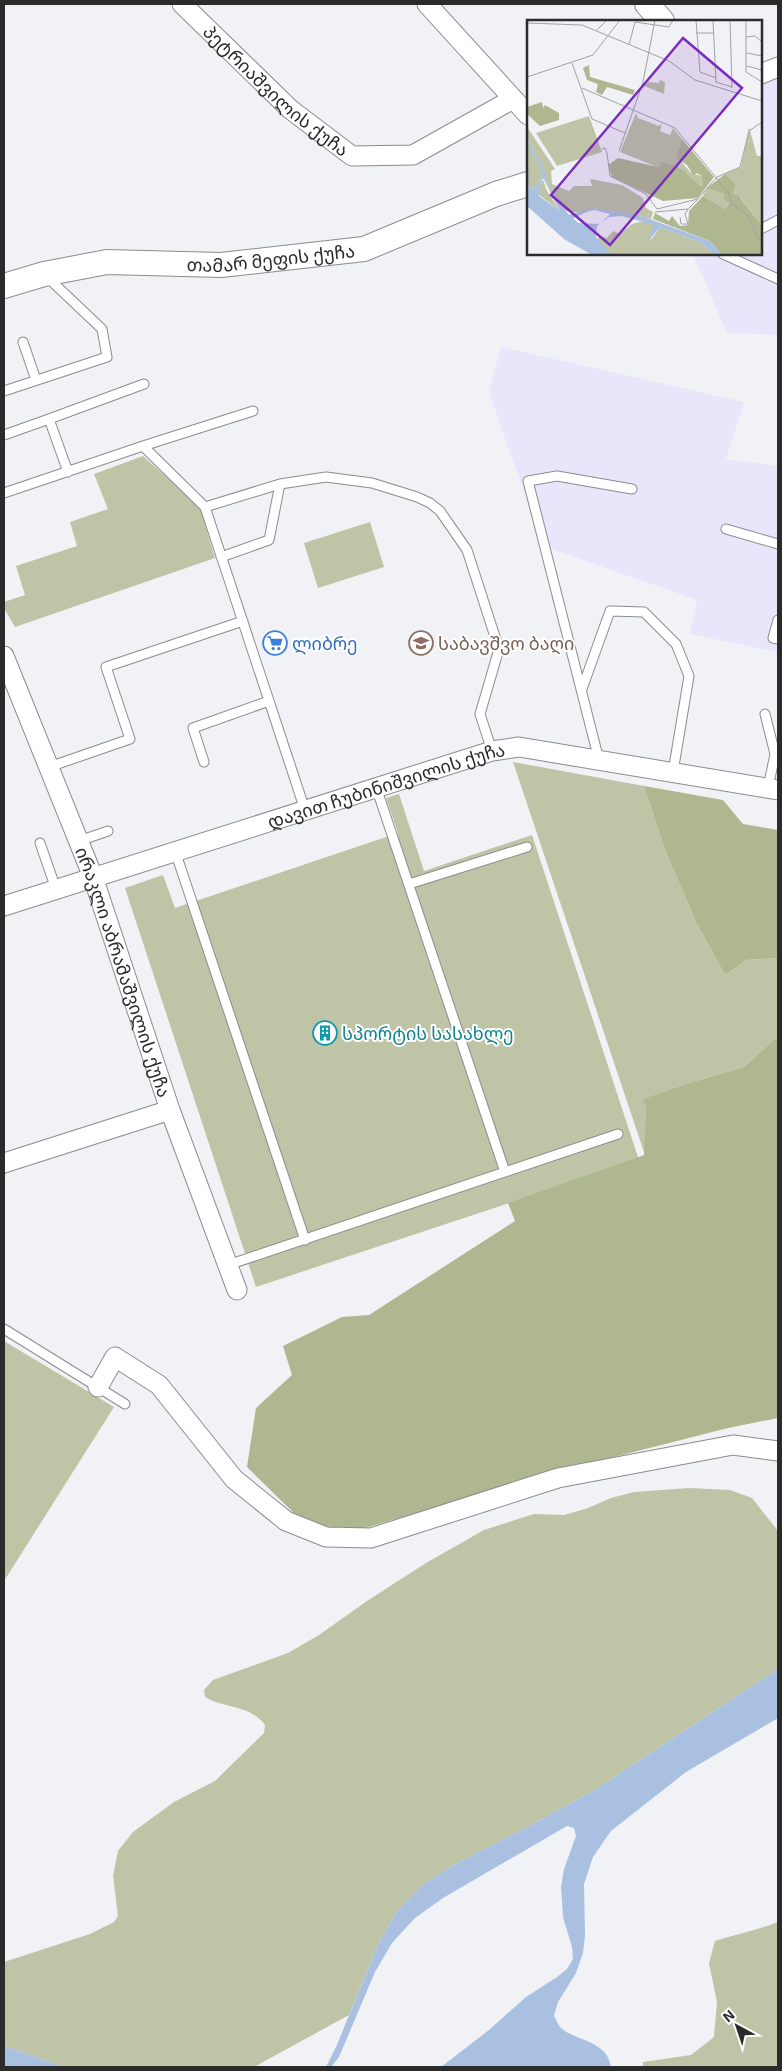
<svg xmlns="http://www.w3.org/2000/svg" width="782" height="2071" font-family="'Exo 2','Noto Sans Georgian',sans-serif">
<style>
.industrial{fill:#e9e5fb}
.green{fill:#bec4a5}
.forest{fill:#afb790}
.water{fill:#a9c0e1}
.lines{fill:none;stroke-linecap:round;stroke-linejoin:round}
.service-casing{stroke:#8b8c8f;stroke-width:11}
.minor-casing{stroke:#8b8c8f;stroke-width:21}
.tertiary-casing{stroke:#8b8c8f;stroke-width:26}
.service{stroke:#fff;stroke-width:9}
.minor{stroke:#fff;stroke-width:19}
.tertiary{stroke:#fff;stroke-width:24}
.labels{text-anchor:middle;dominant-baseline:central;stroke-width:4;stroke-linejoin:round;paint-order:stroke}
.street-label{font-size:18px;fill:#2b2b2c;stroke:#fff}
.shop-label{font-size:18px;fill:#366cbe;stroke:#fff;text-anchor:start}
.education-label{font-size:18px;fill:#785e54;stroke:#fff;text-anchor:start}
.culture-label{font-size:18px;fill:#0d838f;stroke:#fff;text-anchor:start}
.inset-road{fill:none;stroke:#a2a2a5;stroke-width:1}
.view{fill:#7b2cbf;fill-opacity:0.15;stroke:#7b2cbf;stroke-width:2.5}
.inset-edge{fill:none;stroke:#2b2b2c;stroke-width:2.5}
</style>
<rect width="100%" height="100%" fill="#f1f2f5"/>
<path class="industrial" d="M775,78L778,84V335L727,333L693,254H761V83Z
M501,347L744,402L726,459L778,466V652L690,634L697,600L543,546L489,392Z"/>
<path class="green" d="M143,456L200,507L215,558L15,627L4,608V602L25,595L16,566L77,546L70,522L108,509L94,474Z
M370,522L384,567L318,588L304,543Z
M513,762L644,786L665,850L696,922L725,975L746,960L778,958V1036L744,1067L692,1082L644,1099L646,1108L645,1155Z
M399,794L424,871L532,835L639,1160L256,1287L125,888L163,875L175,908L392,835L398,833L386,798Z
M4,1341L114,1407L4,1581Z
M689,1488L730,1490L752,1498L778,1531V1669L596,1789L542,1819L452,1866L421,1886L397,1911L378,1944L349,2015L254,2067H64L4,2046V1962L90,1934L114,1922L118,1916L113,1876L118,1851L133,1832L174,1802L215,1781L264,1733L265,1725C249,1704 225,1709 205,1697L204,1690L213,1680L288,1653L319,1635L367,1601L426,1563L484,1530L534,1514L564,1515L588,1508L611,1498L634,1492Z
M778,1922V2067H643V2062L691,2055L714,2037L717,2002L709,1963L715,1941C736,1934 758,1930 778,1922Z"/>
<path class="forest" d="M644,786L723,800L743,824L778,830V958L746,960L725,975L696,922L665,850Z
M778,1036V1418L728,1428L563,1470L355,1531L303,1522L247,1467L256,1408L292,1375L283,1346L342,1317L369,1315L515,1221L508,1203L644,1155L646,1108L643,1099L692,1082L744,1067Z"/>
<path class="water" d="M778,1669V1718L686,1772L611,1831L593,1857L584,1884L585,1936L583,1953L576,1973L558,2002L554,2016C556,2019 558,2024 560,2027C573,2041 607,2039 611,2067H441L489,2030L526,1997L557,1977L567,1969L573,1959L572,1947L563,1917L561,1887L564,1869L576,1836L574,1828L567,1826L443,1898L415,1918L392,1943L375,1972L339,2057L331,2067H326L337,2045L378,1944L397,1911L421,1886L452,1866L542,1819L596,1789Z
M4,2046L64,2067H4Z"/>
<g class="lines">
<g class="service-casing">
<path id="service" d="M761,229L778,220
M723,254L778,279
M23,342L36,380
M4,391L107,357L102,329L46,276
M4,435L49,419
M143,446L253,411
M68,472L49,419L144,384
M4,493L143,446L205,507L305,810
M205,507L280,484L326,477L372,483L417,497L430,503L440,511L467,550L499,649L480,714L492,751
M726,529L778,544
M221,557L269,540L280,484
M778,620L773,638L778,639
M582,689L610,611L644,612L676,644L689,676L673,772
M765,714L775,754L768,788
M599,760L528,481L557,476L632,489
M204,762L193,728L269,701
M49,767L130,739L106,667L243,621
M376,787L505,1172
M79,841L108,831
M40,843L56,889
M175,851L305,1240
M409,884L527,847
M228,1265L618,1134
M4,1329L125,1404"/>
</g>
<g class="minor-casing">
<g id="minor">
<path id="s1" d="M182,4L290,109L352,156L413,155L513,99"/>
<path d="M427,4L528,115"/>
<path d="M761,74L778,67"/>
<path id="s2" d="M4,656L93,877L170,1110L237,1290"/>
<path id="s3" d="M4,906L492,751L519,747L778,790"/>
<path d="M4,1163L170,1110"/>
<path d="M98,1387L115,1357L159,1385L234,1479L286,1521L326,1537L371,1538L558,1478L733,1445L778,1451"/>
</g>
</g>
<g class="tertiary-casing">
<g id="tertiary">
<path d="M647,4L662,21"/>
<path id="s4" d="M4,286L44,274L107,262L221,265L364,249L496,194L528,184"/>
</g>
</g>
<use href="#service" class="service"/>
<use href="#minor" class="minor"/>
<use href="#tertiary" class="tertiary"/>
</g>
<defs>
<g id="supermarket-ring" transform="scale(1.25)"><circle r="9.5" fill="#fff" stroke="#3f7fe0" stroke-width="1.5"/><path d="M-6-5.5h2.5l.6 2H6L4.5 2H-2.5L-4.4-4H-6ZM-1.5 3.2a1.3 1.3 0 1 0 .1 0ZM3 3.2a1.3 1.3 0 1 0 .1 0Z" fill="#3f7fe0"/></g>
<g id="school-ring" transform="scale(1.25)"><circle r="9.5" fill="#fff" stroke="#8d6e63" stroke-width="1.5"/><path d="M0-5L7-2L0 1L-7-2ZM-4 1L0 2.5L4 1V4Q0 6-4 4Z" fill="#8d6e63"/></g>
<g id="building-ring" transform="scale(1.25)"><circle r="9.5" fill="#fff" stroke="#0f9aa8" stroke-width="1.5"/><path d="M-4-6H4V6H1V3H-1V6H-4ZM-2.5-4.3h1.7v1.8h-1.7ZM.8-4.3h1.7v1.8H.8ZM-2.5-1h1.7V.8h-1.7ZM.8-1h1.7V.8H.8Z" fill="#0f9aa8"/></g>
</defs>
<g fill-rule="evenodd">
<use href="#supermarket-ring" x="275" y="643"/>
<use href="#school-ring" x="421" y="643"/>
<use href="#building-ring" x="325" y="1033"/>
</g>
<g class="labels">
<g class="street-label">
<text stroke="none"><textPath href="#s1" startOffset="128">პეტრიაშვილის ქუჩა</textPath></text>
<text stroke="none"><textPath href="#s4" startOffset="270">თამარ მეფის ქუჩა</textPath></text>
<text stroke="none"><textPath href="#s3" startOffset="401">დავით ჩუბინიშვილის ქუჩა</textPath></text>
<text stroke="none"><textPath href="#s2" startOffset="338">ირაკლი აბრამაშვილის ქუჩა</textPath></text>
</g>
<g class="shop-label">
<text x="292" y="643">ლიბრე</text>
</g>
<g class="education-label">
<text x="438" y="643">საბავშვო ბაღი</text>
</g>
<g class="culture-label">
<text x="342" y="1033">სპორტის სასახლე</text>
</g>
</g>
<g transform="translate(527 20)">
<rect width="235" height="235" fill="#f1f2f5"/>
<path d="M133,60L138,62L137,74L117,66L121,62L132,63ZM109,93L111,98L132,106L135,104L133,111L143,115L146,108L155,119L151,138L164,153L175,156L178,160L176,164L172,166L152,147L135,143L130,147L93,132ZM62,96L75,132L30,146L9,113ZM0,107L28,149L24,151L25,164L42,171L47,166H65L63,159L95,165L116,178L119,188L126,192L124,199L67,188L54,193L36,190L19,163L17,149L0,119ZM222,107L230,136H235V206L214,178L206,173L209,164L198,154L214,147ZM0,121L16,152L11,165L5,169L1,165ZM16,159L19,169L32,190L11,174ZM180,168L197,174L196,179L202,182L198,189L176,176ZM117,201L128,205L123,221L133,207L175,223L187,235H85L70,219L73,216L80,218L86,211L93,214L105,204Z" fill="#bec4a5"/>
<path d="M62,45L63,57L108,70L106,75L80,67L75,75L69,72L71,64L60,60L56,48ZM15,82L16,88L18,85L32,93V100L13,106L0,94V87ZM155,119L187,157L171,178L136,181L85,157L81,145L91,138L131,147L135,142L152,147L173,166L176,164L175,156L170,153L166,155L160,145L149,138ZM198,154L209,164L206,173L212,176L235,206V235H195L183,221L126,199L128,193L142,201L145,196L153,206L161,205L162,191L176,176L198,189L202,183L196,179L197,174L180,168Z" fill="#afb790"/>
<path d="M0,119L17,149L21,166L42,195L67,188L117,197L183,221L195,235H187L175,223L133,207L121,221L127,205L95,196L82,197L70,206L69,217L85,235H100H65L37,219L0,186L4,132ZM5,131L16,152L11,165L5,169L1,159ZM15,159H17L32,190L12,176ZM62,191L68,190L83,194L73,204L51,203L46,198Z" fill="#a9c0e1" fill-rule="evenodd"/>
<path class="inset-road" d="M169,0L173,52L189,58M186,0L189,62L205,67M203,0L205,68M219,0V52L235,62M0,3L55,5L142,41L168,60L235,81M69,11L80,0M169,13H187M219,17L228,16L235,22M102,25L108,2L142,7L146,0M220,33L235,36M45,43L65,99L98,113M220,46L235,50M0,57L66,35L93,0M55,68L148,108L201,172L205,184L221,196L231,219L235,220M75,129L78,128L80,133L83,156L119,174L130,189L171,179L190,157L213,147L222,111L235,102M92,131L116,62L128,0M128,192L161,189L171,179M153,197L154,204H161L158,194L161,189"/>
<path class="view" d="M156,18L215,68L83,225L24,175Z"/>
<rect width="235" height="235" class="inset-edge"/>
</g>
<rect width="782" height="2071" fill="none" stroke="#2b2b2c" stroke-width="10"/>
<g transform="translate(737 2026) rotate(320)" stroke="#ffffff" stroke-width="4" paint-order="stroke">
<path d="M0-4L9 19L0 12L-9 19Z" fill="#2b2b2c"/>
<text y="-8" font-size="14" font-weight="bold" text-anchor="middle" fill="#2b2b2c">N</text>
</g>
</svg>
